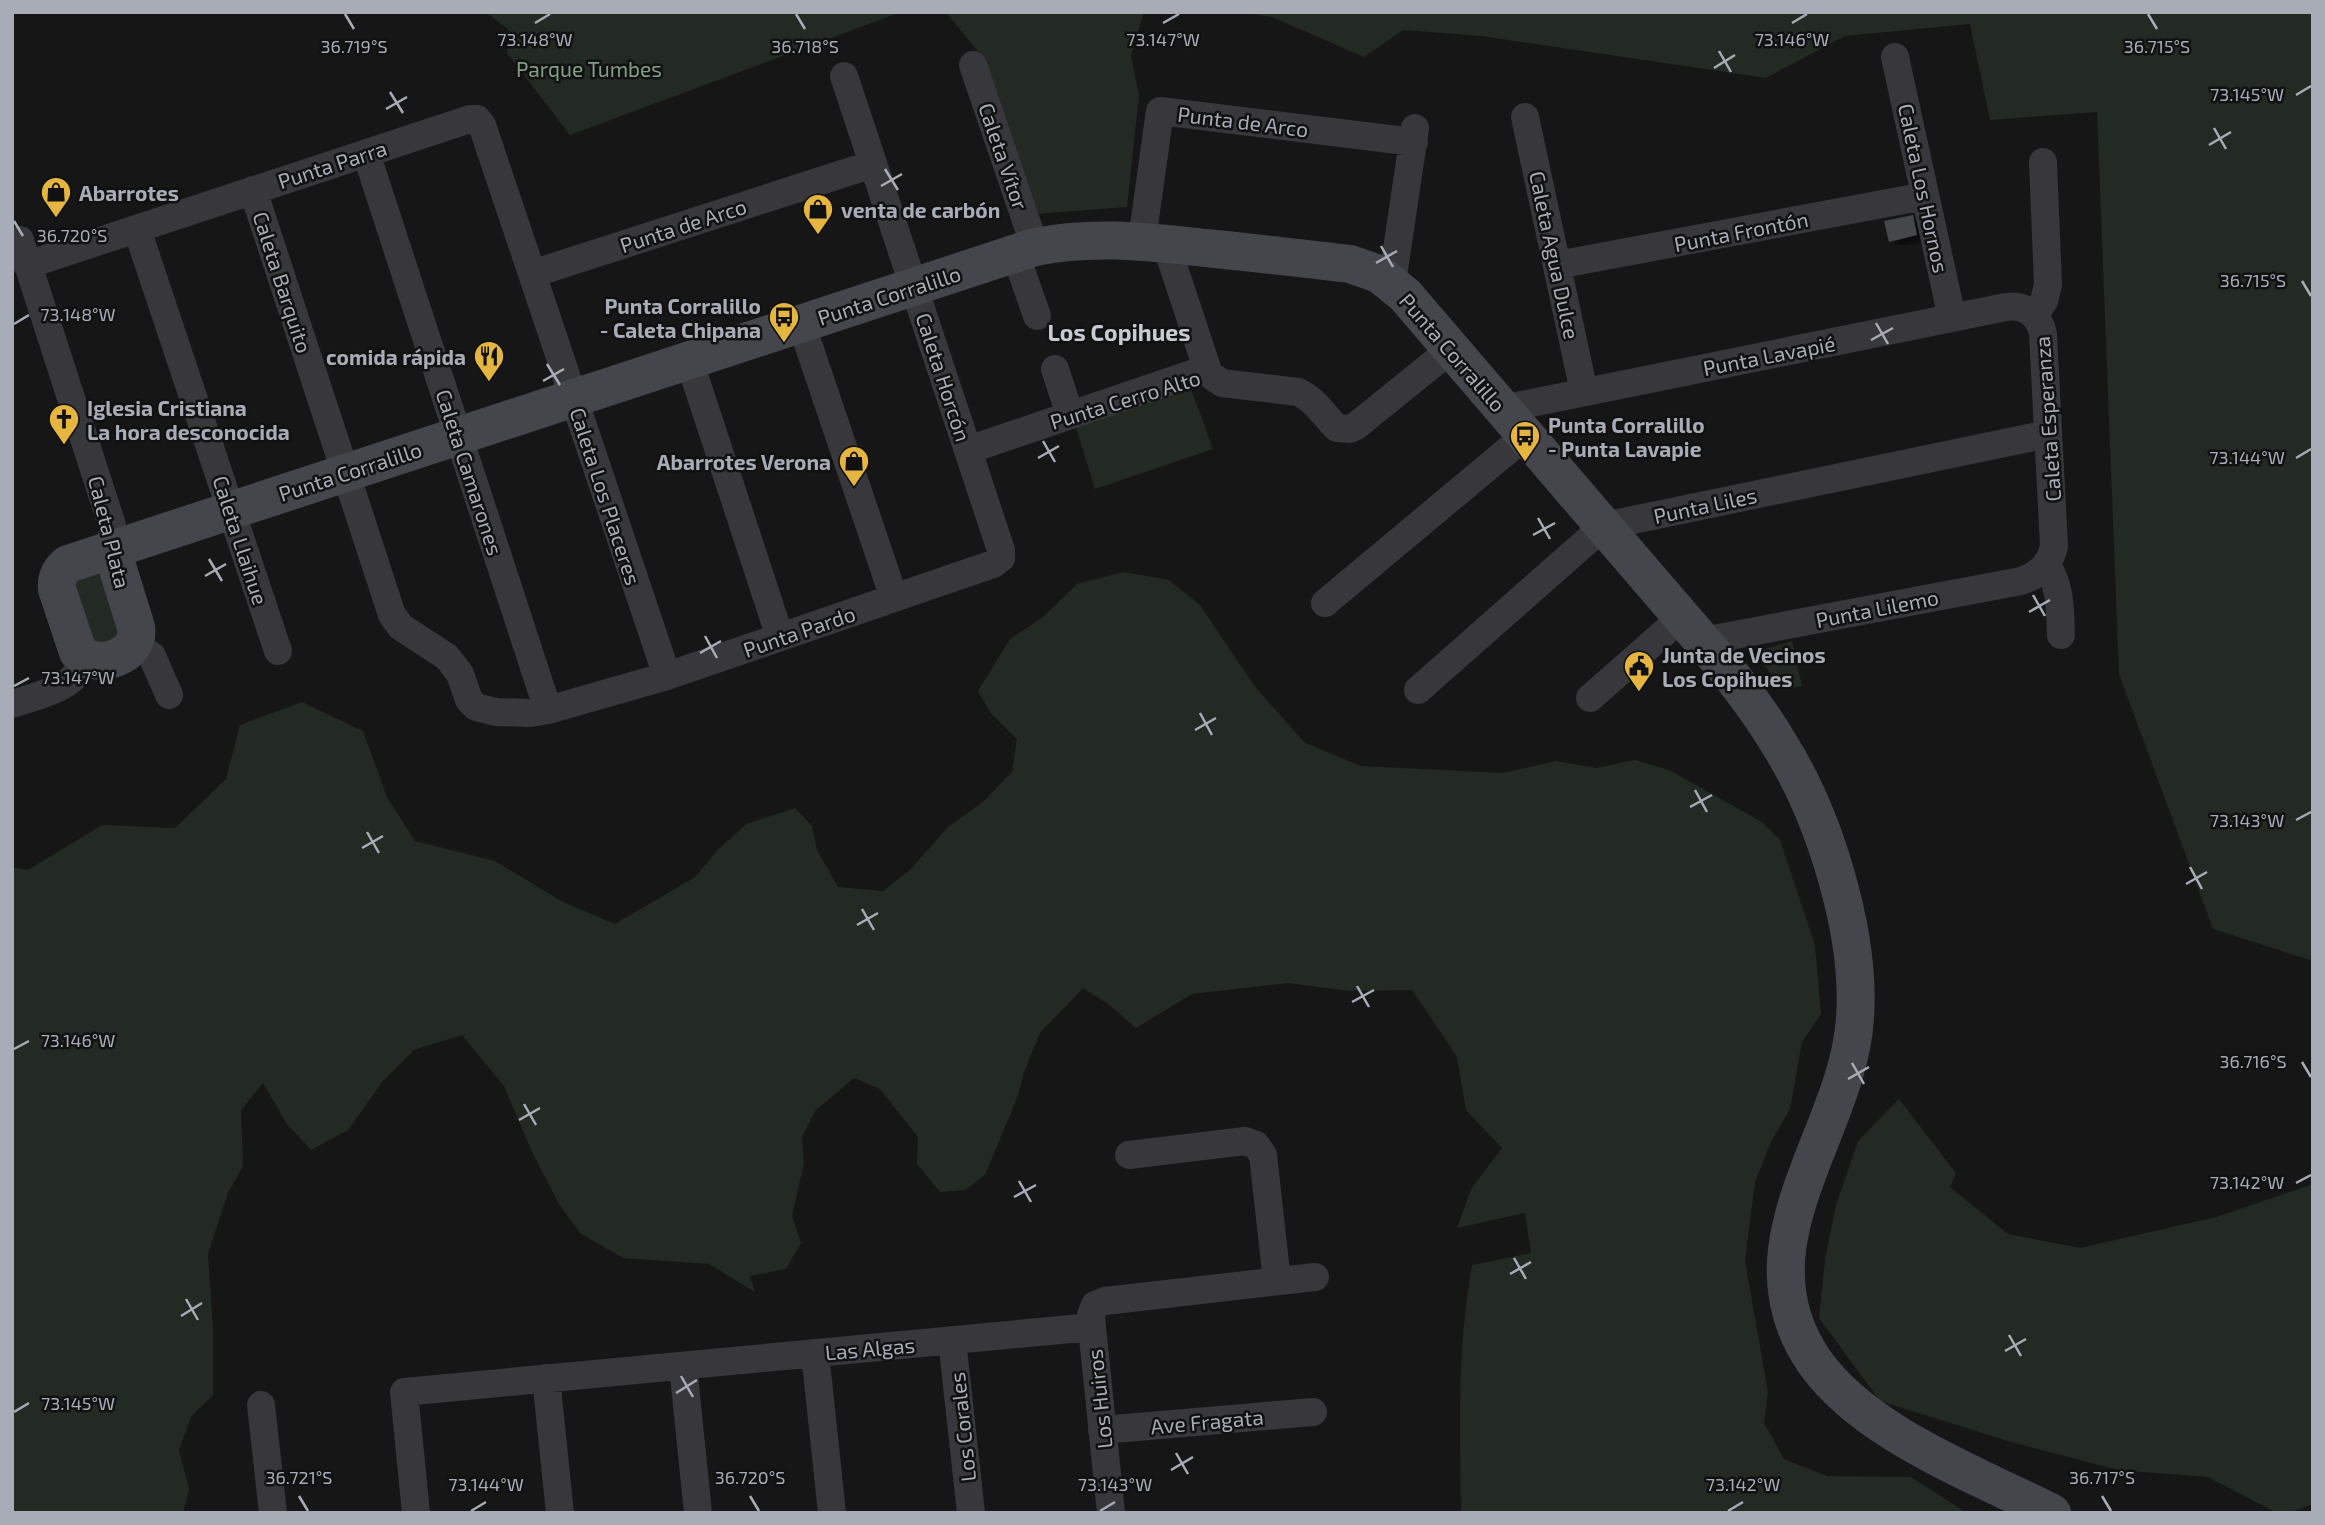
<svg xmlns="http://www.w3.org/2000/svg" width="2325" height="1525" font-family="'Exo 2',sans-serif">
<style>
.green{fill:#222a23}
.building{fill:#45464a;filter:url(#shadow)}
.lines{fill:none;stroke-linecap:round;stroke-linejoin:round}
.street{stroke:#37373c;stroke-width:28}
.secondary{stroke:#45464c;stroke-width:38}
.ticks{fill:none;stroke:#a8acb6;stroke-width:2.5}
.labels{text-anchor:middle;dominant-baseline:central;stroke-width:5;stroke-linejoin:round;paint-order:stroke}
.park-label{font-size:21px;fill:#81a084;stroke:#111112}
.street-label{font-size:21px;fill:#a8acb6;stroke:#111112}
.poi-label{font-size:21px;font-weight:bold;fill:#a8acb6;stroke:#111112;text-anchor:start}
.neighbourhood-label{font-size:23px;font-weight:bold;fill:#c9cbd3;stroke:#111112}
.ticks-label{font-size:18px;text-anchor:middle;fill:#a8acb6;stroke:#111112;stroke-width:5;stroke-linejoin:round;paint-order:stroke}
</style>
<defs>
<filter id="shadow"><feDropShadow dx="8" dy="4.5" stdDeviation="3.5" flood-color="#0009"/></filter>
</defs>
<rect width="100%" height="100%" fill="#161617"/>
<path class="green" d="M486,12H901L570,135L507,53L509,30Z
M946,12H1144L1131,56L1139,96L1127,207L1035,214L979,53Z
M1241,12H2313V961L2213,929L2119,674L2097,112L1990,120L1970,24L1845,36L1766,78L1481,36L1403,30L1364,57L1272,17Z
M1189,383L1213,449L1095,489L1074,421Z
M1124,572L1169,580L1200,605L1256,688L1305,743L1361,766L1503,773L1556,761L1596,768L1635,760L1669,770L1762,822L1780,840L1815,945L1821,1014L1802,1042L1790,1109L1771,1142L1755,1182L1745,1261L1768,1392L1764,1423L1784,1459L1827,1476L1911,1477L1967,1513H1461C1460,1430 1457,1346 1472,1265L1531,1253L1525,1213L1457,1228L1471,1189L1502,1148L1466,1110L1457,1057L1412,990L1350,991L1288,983L1192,994L1136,1028L1108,1004L1083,988L1040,1033L1024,1072L1018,1096L985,1175L965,1190L940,1192L917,1164L918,1137L880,1089L854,1078L816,1110L802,1137L804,1163L792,1216L801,1243L786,1269L750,1276L755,1292L709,1264L623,1258L580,1233L559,1204L532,1152L504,1086L462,1035L414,1050L383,1081L348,1130L311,1150L287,1124L263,1083L241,1110L243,1166L228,1193L208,1254L213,1329V1395L192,1415L179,1450L189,1489L183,1513H12V867L28,870L102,825L175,828L226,779L240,725L302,702L363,731L387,797L415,841L495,861L563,902L615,924L695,877L718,850L746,824L795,808L812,826L817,850L838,887L883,891L910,870L947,828L984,801L1012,772L1017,739L990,712L978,691L1010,639L1043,617L1077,584Z
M103,574L119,638L94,646L73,577Z
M1792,641L1802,686L1784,690L1756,655L1758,651Z
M1899,1099L1956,1173L1950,1187L2008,1234L2080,1248L2216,1217L2313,1184V1504L2289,1513H2277L2208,1477L2118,1470L2011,1442L1880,1401L1819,1318L1825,1260L1836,1205L1858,1141Z"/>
<path class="building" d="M1913,215L1917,235L1889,242L1884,221Z"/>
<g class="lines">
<path class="street" d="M1895,57L1952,318
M973,65L1035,247
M1525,117L1584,392
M366,153L548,710
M253,190L392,615L401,627L447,657L460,674L469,700L476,707L496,712L530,713L548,710L667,676L993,564L1001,558V550L844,76
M137,229L278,651
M20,240L112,525V550
M1142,240L1160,111L1414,142
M1166,244L1209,374L1222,383L1298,392C1316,400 1323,415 1337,428L1350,429L1356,426L1450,350
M1015,253L1037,316
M27,265L470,119H477L482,125L667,676
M1557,265L1925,196
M532,274L873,164
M1392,283L1415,128
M2035,315L2044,301L2048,285L2043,162
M801,323L894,598
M689,360L780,637
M1055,369L1070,415
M1502,409L2006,307C2025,304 2039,315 2043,334L2054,546C2050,565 2039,575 2021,581L1703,641
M968,450L1206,369
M2047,565C2061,587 2060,610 2061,635
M1325,603L1525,436
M134,644L152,656L169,695
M1418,690L1604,526L2048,434
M1590,698L1682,617
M12,704C38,695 78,689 84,658
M1129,1155L1245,1141L1256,1145L1263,1155L1277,1281
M952,1340L971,1513
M815,1353L832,1513
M683,1366L698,1513
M546,1378L560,1513
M261,1405L273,1513
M1102,1430L1313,1412
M416,1513L404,1392L1092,1327
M1111,1513L1092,1327L1091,1315L1095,1305L1105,1301L1315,1277"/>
<path class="secondary" d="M112,550L136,627C141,657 97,671 78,652L57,589C56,578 59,571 68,564L1035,247C1093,235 1148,242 1206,248C1254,253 1302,258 1350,264L1379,274L1405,295L1723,665C1744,691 1764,718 1781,747C1825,818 1861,934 1855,1018C1848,1134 1734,1244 1814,1361C1864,1433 1975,1474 2052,1513"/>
</g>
<path class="ticks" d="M345,14L354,29M796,14L805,29M2148,14L2157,29M535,23L550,14M1163,23L1179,14M1792,23L1807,14M1719,51L1731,72M1714,68L1735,55M390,92L403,113M2296,95L2311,86M386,109L407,97M2214,128L2226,149M2209,145L2231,132M885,169L898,190M881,186L902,174M14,221L23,236M1381,246L1393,267M1376,263L1397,251M2302,281L2311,296M1876,323L1888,344M14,324L29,315M1871,340L1893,328M547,364L560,385M543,381L564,369M1043,441L1055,462M1038,458L1059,446M2296,458L2311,449M1538,518L1550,539M1533,535L1555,523M209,559L222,581M205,576L226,564M2033,595L2045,616M2029,612L2050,600M705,636L717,658M700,653L721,641M14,686L29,678M1200,713L1212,735M1195,730L1216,718M1695,790L1707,812M1690,807L1712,795M2296,820L2311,812M367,832L379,853M362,848L383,836M2190,867L2202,889M2186,884L2207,872M862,909L874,930M857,925L878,913M1357,986L1369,1007M1352,1002L1374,990M14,1049L29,1041M2302,1062L2311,1077M1852,1063L1864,1084M1848,1079L1869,1067M524,1104L536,1125M519,1120L540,1108M1019,1181L1031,1202M2296,1183L2311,1175M1014,1197L1036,1185M1514,1258L1526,1279M1510,1274L1531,1262M186,1299L198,1320M181,1316L202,1303M2009,1335L2021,1356M2005,1351L2026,1339M681,1376L693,1397M676,1393L697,1380M14,1412L29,1403M1176,1453L1188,1474M1171,1470L1193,1457M299,1496L308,1511M750,1496L759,1511M2102,1496L2111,1511M471,1511L486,1502M1100,1511L1115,1502M1728,1511L1743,1502"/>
<defs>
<g id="shop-pin" transform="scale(1.575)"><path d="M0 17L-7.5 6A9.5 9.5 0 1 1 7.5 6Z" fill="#e5b540" stroke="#111112"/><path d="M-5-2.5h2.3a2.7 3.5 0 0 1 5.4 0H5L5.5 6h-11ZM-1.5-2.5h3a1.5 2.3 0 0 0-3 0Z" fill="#111"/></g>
<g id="bus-pin" transform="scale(1.575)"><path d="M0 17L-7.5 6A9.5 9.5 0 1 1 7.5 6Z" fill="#e5b540" stroke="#111112"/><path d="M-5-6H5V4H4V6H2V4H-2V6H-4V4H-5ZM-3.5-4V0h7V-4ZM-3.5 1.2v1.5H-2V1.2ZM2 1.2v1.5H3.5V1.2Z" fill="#111"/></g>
<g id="restaurant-pin" transform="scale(1.575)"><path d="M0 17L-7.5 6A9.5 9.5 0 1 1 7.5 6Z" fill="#e5b540" stroke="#111112"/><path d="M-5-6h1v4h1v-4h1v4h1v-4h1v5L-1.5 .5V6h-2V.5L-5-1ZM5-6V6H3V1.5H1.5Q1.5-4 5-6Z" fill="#111"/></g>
<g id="church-pin" transform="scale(1.575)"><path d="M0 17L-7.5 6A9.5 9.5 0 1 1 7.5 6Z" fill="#e5b540" stroke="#111112"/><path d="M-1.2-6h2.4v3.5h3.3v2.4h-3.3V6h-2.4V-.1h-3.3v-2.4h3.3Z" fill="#111"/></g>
<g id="civic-pin" transform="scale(1.575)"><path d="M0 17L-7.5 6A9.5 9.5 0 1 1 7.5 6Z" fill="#e5b540" stroke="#111112"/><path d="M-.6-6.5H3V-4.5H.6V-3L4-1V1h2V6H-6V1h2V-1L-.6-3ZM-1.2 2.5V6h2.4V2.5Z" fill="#111"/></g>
</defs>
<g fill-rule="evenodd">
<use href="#shop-pin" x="56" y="192"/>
<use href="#shop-pin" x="818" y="209"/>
<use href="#bus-pin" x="784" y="317"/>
<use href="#restaurant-pin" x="489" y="356"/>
<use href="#church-pin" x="64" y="419"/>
<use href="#bus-pin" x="1525" y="436"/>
<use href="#shop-pin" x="854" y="461"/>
<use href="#civic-pin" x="1639" y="666"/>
</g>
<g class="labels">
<g class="park-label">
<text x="589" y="68">Parque Tumbes</text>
</g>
<g class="street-label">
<text transform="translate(1243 121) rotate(7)">Punta de Arco</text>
<text transform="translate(1004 156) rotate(71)">Caleta Vítor</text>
<text transform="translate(332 164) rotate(-18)">Punta Parra</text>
<text transform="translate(1924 188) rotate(78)">Caleta Los Hornos</text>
<text transform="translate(683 225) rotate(-18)">Punta de Arco</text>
<text transform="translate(1741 231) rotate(-11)">Punta Frontón</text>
<text transform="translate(1555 255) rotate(78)">Caleta Agua Dulce</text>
<text transform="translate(283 282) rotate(72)">Caleta Barquito</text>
<text transform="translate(889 295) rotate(-18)">Punta Corralillo</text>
<text transform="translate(1453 352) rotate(49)">Punta Corralillo</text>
<text transform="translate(1769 355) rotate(-11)">Punta Lavapié</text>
<text transform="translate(944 377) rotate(72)">Caleta Horcón</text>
<text transform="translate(1125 399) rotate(-17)">Punta Cerro Alto</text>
<text transform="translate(2047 419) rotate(-94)">Caleta Esperanza</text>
<text transform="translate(350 471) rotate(-18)">Punta Corralillo</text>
<text transform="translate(470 472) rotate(72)">Caleta Camarones</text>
<text transform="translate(606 496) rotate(72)">Caleta Los Placeres</text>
<text transform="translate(1705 505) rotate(-12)">Punta Liles</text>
<text transform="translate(110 532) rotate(76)">Caleta Plata</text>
<text transform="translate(241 540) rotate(72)">Caleta Llaihue</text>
<text transform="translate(1877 608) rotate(-11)">Punta Lilemo</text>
<text transform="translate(799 631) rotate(-19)">Punta Pardo</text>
<text transform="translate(870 1348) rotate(-5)">Las Algas</text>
<text transform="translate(1099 1399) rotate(-96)">Los Huiros</text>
<text transform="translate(1207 1421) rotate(-5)">Ave Fragata</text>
<text transform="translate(962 1427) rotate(-96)">Los Corales</text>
</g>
<g class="poi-label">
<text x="79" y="192">Abarrotes</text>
<text x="841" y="209">venta de carbón</text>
<text x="761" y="305" text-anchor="end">Punta Corralillo<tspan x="761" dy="24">- Caleta Chipana</tspan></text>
<text x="466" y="356" text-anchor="end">comida rápida</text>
<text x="87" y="407">Iglesia Cristiana<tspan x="87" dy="24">La hora desconocida</tspan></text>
<text x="1548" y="424">Punta Corralillo<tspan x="1548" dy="24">- Punta Lavapie</tspan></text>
<text x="831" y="461" text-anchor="end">Abarrotes Verona</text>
<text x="1662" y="654">Junta de Vecinos<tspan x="1662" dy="24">Los Copihues</tspan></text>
</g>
<g class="neighbourhood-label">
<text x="1119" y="332">Los Copihues</text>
</g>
</g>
<g class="ticks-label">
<text x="535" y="46">73.148°W</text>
<text x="1163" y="46">73.147°W</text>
<text x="1792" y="46">73.146°W</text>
<text x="354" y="53">36.719°S</text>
<text x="805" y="53">36.718°S</text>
<text x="2157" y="53">36.715°S</text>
<text x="2247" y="101">73.145°W</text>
<text x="72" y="242">36.720°S</text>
<text x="2253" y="287">36.715°S</text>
<text x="78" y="321">73.148°W</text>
<text x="2247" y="464">73.144°W</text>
<text x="78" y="684">73.147°W</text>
<text x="2247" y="827">73.143°W</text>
<text x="78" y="1047">73.146°W</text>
<text x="2253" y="1068">36.716°S</text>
<text x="2247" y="1189">73.142°W</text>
<text x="78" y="1410">73.145°W</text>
<text x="299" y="1484">36.721°S</text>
<text x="750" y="1484">36.720°S</text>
<text x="2102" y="1484">36.717°S</text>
<text x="486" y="1491">73.144°W</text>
<text x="1115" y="1491">73.143°W</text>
<text x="1743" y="1491">73.142°W</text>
</g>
<rect width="2325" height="1525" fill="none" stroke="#a8acb6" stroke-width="28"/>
</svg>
